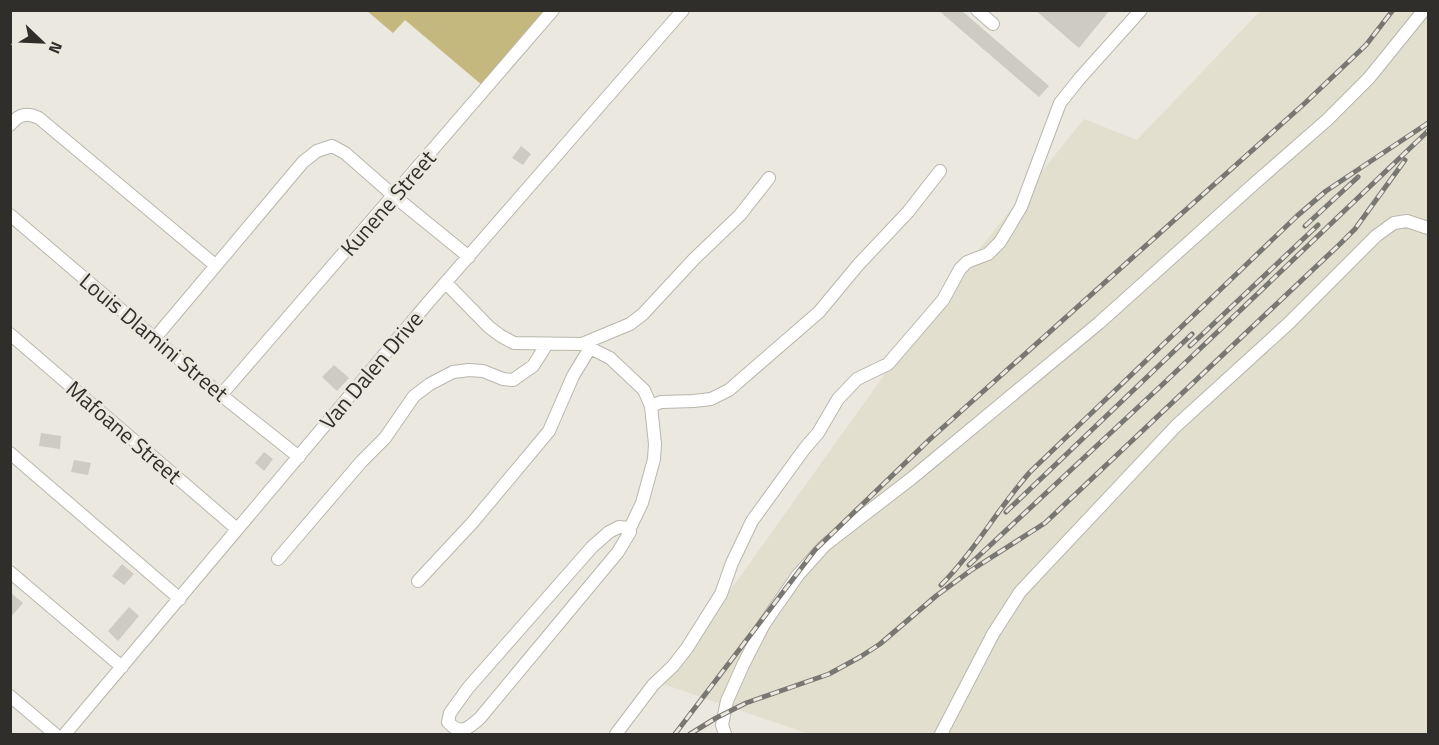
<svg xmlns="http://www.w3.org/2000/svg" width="1439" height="745" font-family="'Titillium Web',sans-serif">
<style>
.built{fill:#e3dfce}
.green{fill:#c5b87f}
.building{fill:#cdcbc2}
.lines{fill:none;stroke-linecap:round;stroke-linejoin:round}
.minor-casing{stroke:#b8b6ad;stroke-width:14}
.minor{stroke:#fff;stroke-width:12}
.rail-casing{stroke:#797771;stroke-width:5}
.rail{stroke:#ebe9df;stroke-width:3;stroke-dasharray:9;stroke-linecap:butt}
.labels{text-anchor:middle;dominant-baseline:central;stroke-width:6;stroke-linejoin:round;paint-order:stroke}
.street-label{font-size:22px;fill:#2f2e2a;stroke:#ebe9df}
</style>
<rect width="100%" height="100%" fill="#ebe9df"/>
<path class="built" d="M1260,11H1428V734H809L663,684L935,304L1084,119L1137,140Z"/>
<path class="green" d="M367,11H546L482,85L405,20L393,33Z"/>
<path class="building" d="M938,10H961L1049,86L1039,97Z
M1035,10H1110L1079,48Z
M521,146L531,154L523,165L512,158Z
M334,365L349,378L337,391L322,377Z
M41,433L61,436L60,449L39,446Z
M264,452L273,459L264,471L255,463Z
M74,460L91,463L88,475L71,472Z
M122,564L134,574L124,585L112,576Z
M10,592L23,603L10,618Z
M129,607L139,616L118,641L108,631Z"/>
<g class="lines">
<g class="minor-casing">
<path id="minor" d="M977,10L993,24
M10,125C19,114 27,112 39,118L215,265
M10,215L221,395L299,457
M446,283L489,327L501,336L514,343L582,344L610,358L644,390L651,406L655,444L654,459L642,503L630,528V532L618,552L480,718C469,728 460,736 448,722L450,713L468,688L592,547L609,532L619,527L630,528
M10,334L237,529
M155,338L303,162L317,151L332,146L345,153L394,196L469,257
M582,344L630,324L643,314L695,258L740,215L769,178
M221,395L553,10
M651,406L661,402L694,401L711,399L729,390L819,312L858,265L908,212L940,171
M10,453L180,599
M278,559L361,462L385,438L414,396L430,384L453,372L469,370L483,371L503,379L513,380L533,366L547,344
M10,572L122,667
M418,581L473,522L549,431L573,376L590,348
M10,696L55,734
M65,734L426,305L683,10
M616,734L653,685L673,666L687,648L721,594L732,563L752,521L805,448L818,433L838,399L857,379L888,364L943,300L960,269L967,262L988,254L1000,242L1021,207L1060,103L1080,78L1141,10
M725,734L722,725L727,701L743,665L764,624L798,575L825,545L912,478L1099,323L1255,183L1327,120L1369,78L1424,10
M941,734L993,634L1020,592L1176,426L1289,323L1376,236L1394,223L1407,221L1428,228"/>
</g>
<use href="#minor" class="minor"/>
<g class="rail-casing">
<path id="rail" d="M1305,226L1358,177
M1190,346L1318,225
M1006,512L1192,334
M969,565L1163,384L1428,131
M941,585C975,551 998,508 1030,472L1297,216L1326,191L1428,123
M675,734L815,550L929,440L1305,103L1366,45L1393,10
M690,734L716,718L746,703L829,674L860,657L880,644L936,596L970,571L1045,523L1340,244L1355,229L1405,160"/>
</g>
<use href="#rail" class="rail"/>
</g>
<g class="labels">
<g class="street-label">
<text transform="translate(388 203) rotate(-49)">Kunene Street</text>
<text transform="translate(154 337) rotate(40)">Louis Dlamini Street</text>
<text transform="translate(371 370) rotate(-50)">Van Dalen Drive</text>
<text transform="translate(124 432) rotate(41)">Mafoane Street</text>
</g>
</g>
<rect width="1439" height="745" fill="none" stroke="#2f2e2a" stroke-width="24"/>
<g transform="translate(42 42) rotate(113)" stroke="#ebe9df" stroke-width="4.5" paint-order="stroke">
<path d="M0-4.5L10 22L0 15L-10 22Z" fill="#2f2e2a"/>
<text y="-9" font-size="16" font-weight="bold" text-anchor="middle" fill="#2f2e2a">N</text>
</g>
</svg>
